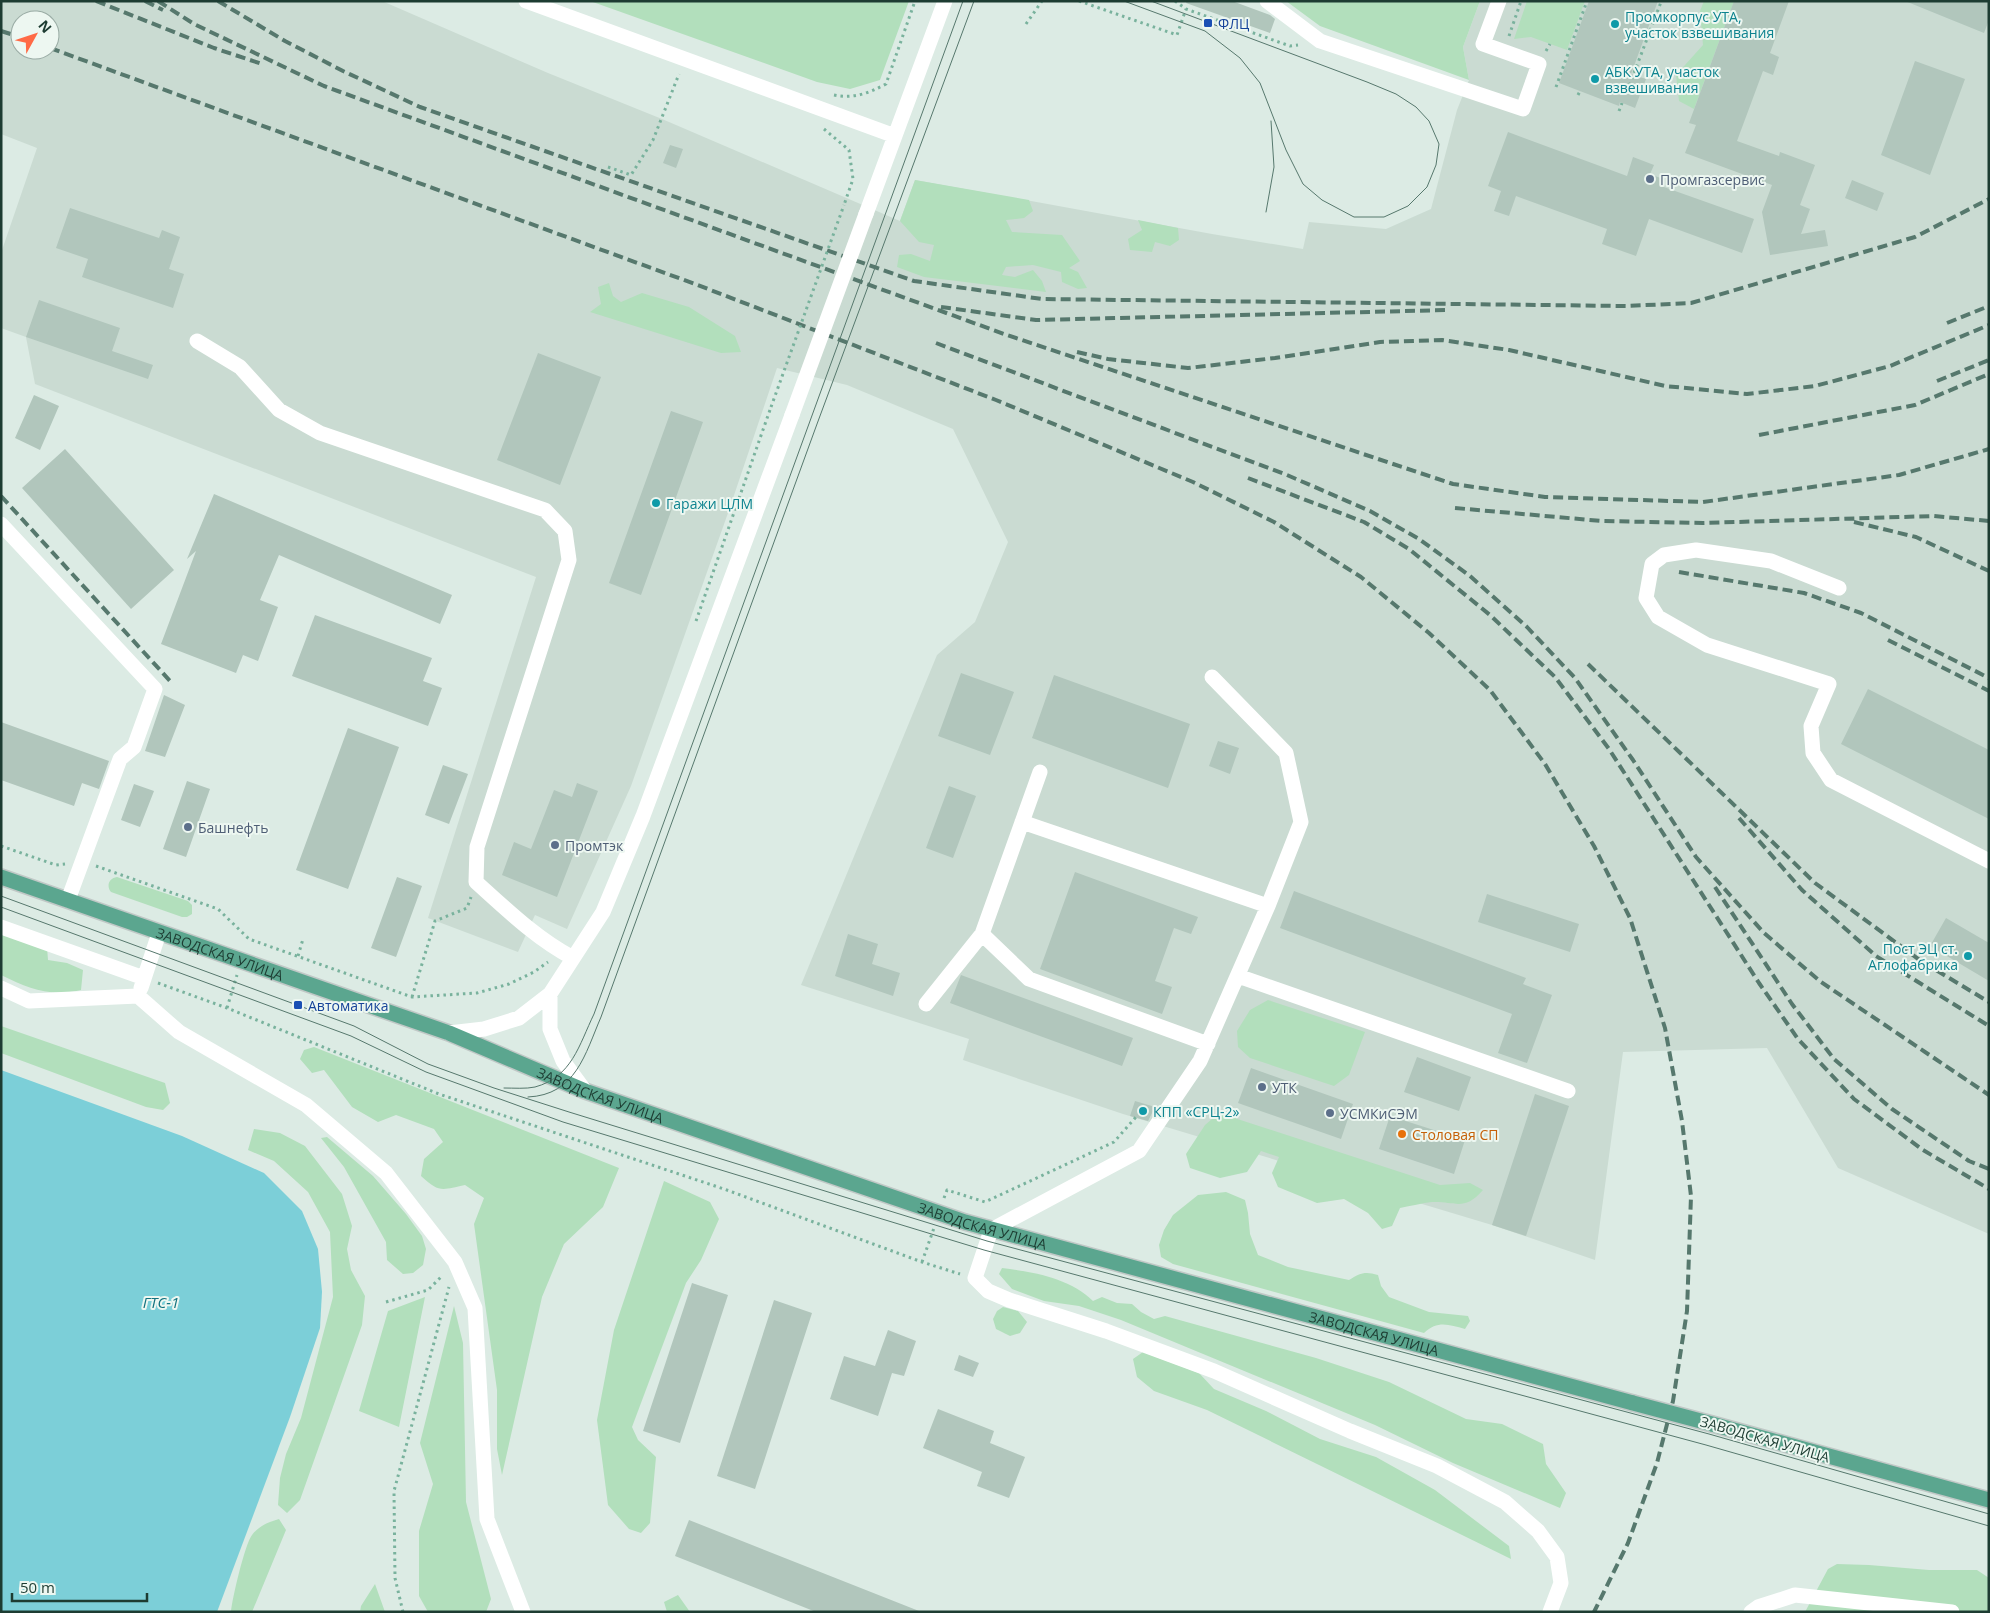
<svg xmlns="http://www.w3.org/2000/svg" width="1990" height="1613" font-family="'Open Sans',sans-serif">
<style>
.built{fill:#cadbd2;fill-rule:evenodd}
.green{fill:#b2dfbc}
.water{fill:#7ccfd8}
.building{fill:#b1c6bc}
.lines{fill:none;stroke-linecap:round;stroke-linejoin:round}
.major-casing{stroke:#c0c8c6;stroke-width:18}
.path{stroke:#79b29d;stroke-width:3;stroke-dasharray:2.5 4;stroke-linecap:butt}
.minor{stroke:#fff;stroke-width:15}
.major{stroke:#5ba68f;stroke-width:15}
.tram{stroke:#56786d;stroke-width:1}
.rail{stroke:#56786d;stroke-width:4;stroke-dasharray:10 5;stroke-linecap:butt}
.major-bridge-casing{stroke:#c0c8c6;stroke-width:18;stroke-linecap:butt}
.path-bridge{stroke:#79b29d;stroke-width:3;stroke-dasharray:2.5 4;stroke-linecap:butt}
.minor-bridge{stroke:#fff;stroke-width:15}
.major-bridge{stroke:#5ba68f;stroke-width:15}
.transit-dot{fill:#1a4fb4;stroke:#edf7f1;stroke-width:2}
.culture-dot{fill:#0f9aa8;stroke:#edf7f1;stroke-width:2}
.service-dot{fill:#5c6f8a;stroke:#edf7f1;stroke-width:2}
.food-dot{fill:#e8710a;stroke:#edf7f1;stroke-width:2}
.labels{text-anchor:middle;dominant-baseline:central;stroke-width:4;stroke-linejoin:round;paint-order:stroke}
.culture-label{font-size:14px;fill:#0d838f;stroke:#edf7f1;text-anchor:start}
.transit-label{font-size:14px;fill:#164399;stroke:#edf7f1;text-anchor:start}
.service-label{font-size:14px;fill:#4e5e75;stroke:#edf7f1;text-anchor:start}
.street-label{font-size:14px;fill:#1d3c32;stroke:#edf7f1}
.food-label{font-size:14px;fill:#c56008;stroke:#edf7f1;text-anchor:start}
.water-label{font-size:15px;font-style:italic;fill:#11717e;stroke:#edf7f1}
</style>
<rect width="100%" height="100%" fill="#dcebe4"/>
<path class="built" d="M1,1H382L548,73L662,119L900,221L915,180L1212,234L1303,249L1309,222L1386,229L1431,209L1457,110L1469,80L1463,47L1480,1H1989V1234L1838,1168L1767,1048L1623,1052L1595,1260L1492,1225L1123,1114L963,1060L969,1039L801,985L937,655L975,622L1008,542L953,429L847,385L777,368L728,513L631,786L567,929L535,915L518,952L428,918L536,577L35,384L26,337L1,328V253L37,148L1,134ZM20,20H50V50H20Z"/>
<path class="green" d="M590,1H909L880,80L850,89L817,82Z
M1286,1H1480L1463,47L1469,80L1320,26Z
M1527,1H1585L1567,50L1531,37L1514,39Z
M1704,1H1734L1694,109L1679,101L1676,75L1703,45L1700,11Z
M915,180L1029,200L1033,211L1024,218L1006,220L1012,232L1062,235L1080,261L1069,268L1078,272L1087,288L1078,289L1062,282L1061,272L1033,265L1006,267L1002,275L1015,277L1033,270L1042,281L1046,292L924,277L897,267L899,255L911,254L930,261L934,245L919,242L900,221Z
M1138,220L1178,228L1179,240L1170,246L1155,242L1152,252L1130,250L1128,239L1142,230Z
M609,283L613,296L621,302L642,293L689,307L735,336L741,352L721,353L590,312L601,304L598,287Z
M117,877L188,901L192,905V914L187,917H182L111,892C106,886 109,878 117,877Z
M1,933L47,947L48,960L67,963L83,970L81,990C49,997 30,989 1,975Z
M1268,1000L1365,1032L1349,1075L1334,1086L1250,1058L1238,1047L1237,1031L1250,1010Z
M1,1026L165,1083L170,1103L163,1110L146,1107L1,1053Z
M314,1047L619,1168L603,1207L564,1244L542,1297L502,1475L497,1449V1390L474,1224L484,1198L465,1185C442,1190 439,1193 421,1176L424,1159L443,1142L434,1129L396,1115L378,1122L352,1107L324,1070L312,1073L300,1059L304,1050Z
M1219,1113L1440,1185L1470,1183L1483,1190C1464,1212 1455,1201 1432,1202C1422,1203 1411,1206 1400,1208L1392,1226L1382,1229L1368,1213L1344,1199L1317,1203L1278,1187L1272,1173L1279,1157L1261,1151L1247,1172L1220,1178L1190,1168L1186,1154L1205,1125Z
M254,1129L280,1133L305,1146L342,1194L352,1226L347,1249L351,1270L365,1296L362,1325L300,1500L287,1513L278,1505L280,1478L286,1454L301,1418L333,1297L330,1232L308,1192L274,1161L248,1150Z
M327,1137L373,1176L406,1214L422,1236L426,1249L423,1265L413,1273L403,1274L387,1260L386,1242L344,1167L321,1138Z
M664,1181L710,1202L719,1219L701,1260L686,1283L632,1427L638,1440L656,1457L650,1523L641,1533L629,1529L608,1505L597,1420L614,1330Z
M1226,1192L1245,1200L1248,1213L1250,1234L1258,1255L1288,1267L1349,1280C1360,1273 1365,1271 1378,1275L1381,1286L1389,1297L1429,1312L1468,1316L1470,1321L1465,1329C1449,1325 1438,1320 1424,1333L1173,1264L1161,1257L1159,1245L1164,1230L1173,1215L1198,1195Z
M1002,1268C1033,1272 1070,1278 1093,1301L1102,1297L1117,1303L1132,1304L1141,1312L1154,1319L1165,1316L1316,1358L1389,1382L1466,1419L1502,1424L1543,1444L1546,1464L1566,1493L1560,1508L1453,1463L1375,1425L1121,1320L1079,1306L1044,1301L1012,1289L999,1274Z
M425,1297L399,1427L359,1411L388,1311Z
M454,1306L463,1343L466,1502L491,1599L486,1612H428L419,1596V1531L433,1484L420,1443Z
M1003,1307L1018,1311L1027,1322L1020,1333L1010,1336L996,1329L993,1319L997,1311Z
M1143,1352L1199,1373L1214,1389L1266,1411L1320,1439L1376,1457L1435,1490L1509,1546L1511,1559L1207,1410L1154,1391L1137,1377L1133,1359Z
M279,1519L286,1530L252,1612H231C232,1599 245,1544 252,1535C259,1526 268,1522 279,1519Z
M1837,1564L1869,1565L1929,1570H1977L1989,1578V1612H1805L1828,1569Z
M375,1584L385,1612H360L361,1606Z
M678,1595L690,1612H667L664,1602Z"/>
<path class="water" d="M1,1070L182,1136L264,1173L302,1211L318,1249L322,1292L320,1328L290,1417L217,1612H1Z"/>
<path class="building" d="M1187,1H1232L1270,15L1275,19L1270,33L1186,3Z
M1589,1H1658L1631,74L1646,79L1635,108L1620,102L1619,106L1559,83Z
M1734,1H1789L1770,53L1779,57L1773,75L1763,71L1737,141L1779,156L1780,152L1815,165L1800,205L1810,209L1801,234L1825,230L1828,246L1770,255L1762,212L1772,185L1685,153L1696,125L1689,123Z
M1905,1H1989V20L1984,33Z
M1915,61L1965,79L1930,175L1881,155Z
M1508,132L1627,176L1633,157L1654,165L1650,174L1663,179L1661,186L1754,219L1742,253L1649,219L1636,256L1602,244L1607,229L1516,196L1509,216L1494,211L1501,191L1488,186Z
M670,145L683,149L676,168L663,163Z
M1852,180L1884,193L1877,211L1845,198Z
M70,208L159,238L162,230L180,237L169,269L184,274L173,308L82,277L88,259L56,248Z
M39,300L120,328L112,351L153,365L148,379L26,337Z
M538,353L601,377L560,485L497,460Z
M34,395L59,406L40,450L15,438Z
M671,411L703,422L641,595L609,583Z
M65,449L174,570L131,609L22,488Z
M214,494L452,595L440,624L279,555L260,600L278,607L258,661L243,655L236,673L161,644L196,551L187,559Z
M315,615L432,658L423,681L442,688L428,726L292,676Z
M961,673L1014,692L990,755L938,736Z
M1054,675L1190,724L1168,788L1032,738Z
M1868,689L1989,750V819L1841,744Z
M164,695L185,705L165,757L145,751Z
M1,722L109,761L99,789L82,783L74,806L1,780Z
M348,728L399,747L348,889L296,870Z
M1218,741L1239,748L1230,774L1209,766Z
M443,765L468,774L449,824L425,815Z
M187,781L210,789L186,857L163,849Z
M577,783L598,791L557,897L502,875L514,842L531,849L554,790L572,797Z
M134,784L154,791L140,827L121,820Z
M949,786L976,796L953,858L926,848Z
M1075,872L1198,917L1191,934L1174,928L1155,981L1172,987L1162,1014L1040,969Z
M397,877L422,886L396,957L371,948Z
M1294,891L1526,978L1523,984L1552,995L1527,1063L1498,1053L1512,1014L1280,928Z
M1487,894L1579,924L1570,952L1478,922Z
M1946,918L1989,943V981L1930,946Z
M848,934L878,944L872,964L900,973L893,996L835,976Z
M961,975L1133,1038L1122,1066L950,1003Z
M1417,1057L1471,1077L1459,1111L1404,1092Z
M1251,1068L1353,1104L1341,1139L1238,1103Z
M1535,1094L1569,1106L1526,1236L1492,1225Z
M1135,1101L1155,1107L1148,1121L1130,1116Z
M1390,1116L1465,1140L1454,1174L1379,1149Z
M692,1283L728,1295L680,1443L643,1431Z
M774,1300L812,1313L755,1489L717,1476Z
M888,1330L916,1341L904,1376L892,1373L878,1416L830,1399L844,1356L875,1366Z
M959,1355L979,1363L973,1377L954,1370Z
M938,1409L994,1431L990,1443L1025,1457L1009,1498L977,1486L982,1472L923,1448Z
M689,1520L919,1611V1612H816L675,1556Z"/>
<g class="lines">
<g class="major-casing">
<g id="major">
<path id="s1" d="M1,877L449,1033L585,1091L965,1222L1633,1403"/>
<path d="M1712,1424L1989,1500"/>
</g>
</g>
<path class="path" d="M1079,1L1177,35L1186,9
M1175,1L1186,9L1290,46L1298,45
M1026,24L1042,1
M1509,36L1521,1
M1546,51L1550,44
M1556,87L1587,1
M1626,88L1628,89L1661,2
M834,95C854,99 869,93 886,84L915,1
M1578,95L1580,91
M1619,111L1622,103
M824,129L849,150L853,179L844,205
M608,167L631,175L653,140L679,74
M696,621L771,407
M1,846L56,865L65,864
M96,866L218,909L249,939L412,997L477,993L509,984L534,972L548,962
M298,956L303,939
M158,983L227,1008L439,1094L724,1189L922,1262L960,1274
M412,997L435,921L467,908L471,897
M227,1008L237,975
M944,1198L947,1190L985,1202L1114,1142L1136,1117
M922,1262L934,1228
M386,1302L428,1290L443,1275
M403,1612L395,1578L394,1491L449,1287"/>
<path class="minor" d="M526,1L895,136
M1267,1L1320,41L1523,109L1539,64L1483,44L1499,1
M866,214L945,1
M197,341L240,367L279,410L320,433L545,510L565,531L569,560L477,847L476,882C507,910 537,939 573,958
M1,524L155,689L134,747L120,759L68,900
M1839,588L1771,561L1696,550L1664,555L1652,564L1646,598L1658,617L1707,645L1829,684L1811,726L1813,753L1831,780L1989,861
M1212,677L1286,753L1301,822L1268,906L1200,1061L1139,1151L991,1230L975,1278L988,1291L1009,1300L1106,1331L1214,1371L1350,1431L1437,1466L1505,1502L1538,1531L1557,1557L1561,1583L1550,1612
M1022,822L1268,906
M1,927L144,978
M982,934L1029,979L1208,1044
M1238,976L1568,1091
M1,988L29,1001L138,996L179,1032L306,1105L386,1173L455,1262L475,1308L487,1519L523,1612
M141,988L159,933
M550,994V1029L563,1061L585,1091
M926,1004L982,934L1040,772
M449,1033L484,1029L519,1018L550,994L603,912L643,816L792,415
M1751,1612L1758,1607L1795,1595L1952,1612"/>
<use href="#major" class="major"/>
<path class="tram" d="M1124,1L1205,31L1240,58L1260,83L1286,150L1303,184L1322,200L1354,217H1384L1408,206L1427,187L1436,165L1439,144L1429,121L1416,107L1396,94L1367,82L1151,1
M1266,212L1274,167L1271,121
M1,896L354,1026L428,1064L494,1088L569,1112L987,1241L1709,1434L1989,1514
M1,907L351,1036L426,1072L563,1122L984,1250L1706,1445L1989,1526
M504,1088C514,1088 526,1089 535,1087C572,1077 579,1045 594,1014L963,1
M528,1097C576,1095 585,1054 601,1017L817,424L974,1"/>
<path class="rail" d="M96,1L214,48L262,64
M145,1L163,10
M158,1L194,24L324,86L1004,334L1453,484L1545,497L1703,502L1899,475L1989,449
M218,1L285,41L343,71L420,107L914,281L1042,299L1626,306L1691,303L1915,237L1989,199
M1,31L20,37
M50,48L695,284L996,400L1193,482L1274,522L1361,577L1429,633L1490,690L1545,764L1594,846L1630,918L1665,1028L1682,1121L1691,1196L1687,1311L1673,1401L1657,1463L1628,1543L1594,1612
M941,307L1036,320L1448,310
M1947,323L1989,306
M936,343L1287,475L1370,511L1419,539L1470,576L1527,627L1575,678L1633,760L1696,857L1764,933L1821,982L1989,1095
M1077,352L1108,359L1188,368L1275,358L1380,342L1442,340L1509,350L1665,386L1747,394L1815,386L1890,366L1989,325
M1937,381L1989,360
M1759,435L1915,405L1989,374
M1248,478L1364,522L1409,549L1490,615L1555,677L1609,749L1759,983L1798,1039L1854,1099L1923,1150L1989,1189
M1,496L171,682
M1455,508L1602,521L1703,523L1934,516L1989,521
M1854,522L1916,537L1989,571
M1679,572L1804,593L1861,613L1989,678
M1888,640L1989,691
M1588,664L1815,883L1921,961L1989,1002
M1739,818L1802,890L1876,956L1989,1026
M1715,887L1792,1004L1834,1059L1892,1109L1969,1161L1989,1169"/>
<g class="major-bridge-casing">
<path id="major-bridge" d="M1633,1403L1712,1424"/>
</g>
<path class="path-bridge" d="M771,407L844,205"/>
<path class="minor-bridge" d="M792,415L866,214"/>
<use href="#major-bridge" class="major-bridge"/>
</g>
<g class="transit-dot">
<rect x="1203" y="18" width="10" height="10" rx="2.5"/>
<rect x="293" y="1000" width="10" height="10" rx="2.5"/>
</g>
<g class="culture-dot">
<circle cx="1615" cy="24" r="5"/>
<circle cx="1595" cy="79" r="5"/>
<circle cx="656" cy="503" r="5"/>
<circle cx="1968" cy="956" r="5"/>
<circle cx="1143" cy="1111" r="5"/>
</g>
<g class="service-dot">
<circle cx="1650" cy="179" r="5"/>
<circle cx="188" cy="827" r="5"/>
<circle cx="555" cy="845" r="5"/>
<circle cx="1262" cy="1087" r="5"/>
<circle cx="1330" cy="1113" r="5"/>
</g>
<circle class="food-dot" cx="1402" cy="1134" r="5"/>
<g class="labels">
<g class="culture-label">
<text x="1625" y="16">Промкорпус УТА,<tspan x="1625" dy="16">участок взвешивания</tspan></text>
<text x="1605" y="71">АБК УТА, участок<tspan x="1605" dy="16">взвешивания</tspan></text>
<text x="666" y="503">Гаражи ЦЛМ</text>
<text x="1958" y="948" text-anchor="end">Пост ЭЦ ст.<tspan x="1958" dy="16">Аглофабрика</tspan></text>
<text x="1153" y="1111">КПП «СРЦ-2»</text>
</g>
<g class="transit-label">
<text x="1218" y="23">ФЛЦ</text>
<text x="308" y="1005">Автоматика</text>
</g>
<g class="service-label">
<text x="1660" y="179">Промгазсервис</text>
<text x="198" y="827">Башнефть</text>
<text x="565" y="845">Промтэк</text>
<text x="1272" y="1087">УТК</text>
<text x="1340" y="1113">УСМКиСЭМ</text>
</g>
<g class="street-label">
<text stroke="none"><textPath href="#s1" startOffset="232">ЗАВОДСКАЯ УЛИЦА</textPath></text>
<text stroke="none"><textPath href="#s1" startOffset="638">ЗАВОДСКАЯ УЛИЦА</textPath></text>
<text stroke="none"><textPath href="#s1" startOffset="1042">ЗАВОДСКАЯ УЛИЦА</textPath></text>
<text stroke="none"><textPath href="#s1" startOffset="1448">ЗАВОДСКАЯ УЛИЦА</textPath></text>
<text transform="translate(1765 1439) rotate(16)">ЗАВОДСКАЯ УЛИЦА</text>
</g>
<g class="food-label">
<text x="1412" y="1134">Столовая СП</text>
</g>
<g class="water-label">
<text x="161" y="1302">ГТС-1</text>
</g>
</g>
<rect width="1990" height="1613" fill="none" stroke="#1d3c32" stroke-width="5"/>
<g transform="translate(35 35) rotate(50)"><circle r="24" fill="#edf7f1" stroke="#9aaca5"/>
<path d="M0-4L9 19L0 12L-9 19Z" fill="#ff6a46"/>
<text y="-8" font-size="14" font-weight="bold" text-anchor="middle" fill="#1d3c32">N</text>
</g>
<path d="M12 1593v8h135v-8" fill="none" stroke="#1d3c32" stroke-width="2.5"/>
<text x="20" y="1593" font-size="15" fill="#1d3c32" stroke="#edf7f1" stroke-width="4" paint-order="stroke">50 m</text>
</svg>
